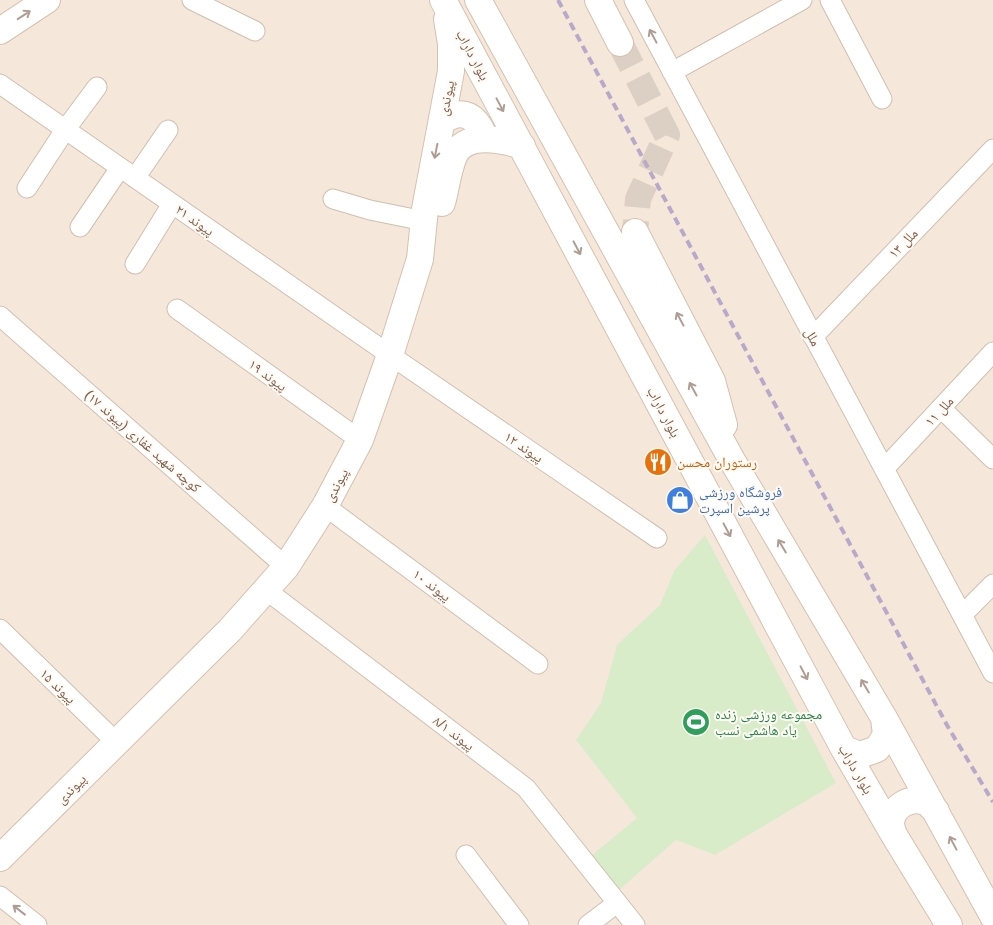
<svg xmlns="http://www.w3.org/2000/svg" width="993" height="925" font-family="Arial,'Noto Naskh Arabic',sans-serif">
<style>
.residential{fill:#f5e8da}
.green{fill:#d8ecc9}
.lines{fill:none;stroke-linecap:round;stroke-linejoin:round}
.secondary-tunnel{stroke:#dcd0c4;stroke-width:26;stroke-dasharray:26 13;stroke-linecap:butt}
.street-casing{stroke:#d1beb0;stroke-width:21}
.secondary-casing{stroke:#d6c0b0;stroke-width:28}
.street{stroke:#fff;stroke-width:19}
.secondary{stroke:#fff;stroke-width:26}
.rail{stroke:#b9a8c9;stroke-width:4;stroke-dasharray:8 5;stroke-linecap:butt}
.oneway{stroke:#af9d94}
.labels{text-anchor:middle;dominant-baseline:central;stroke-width:4;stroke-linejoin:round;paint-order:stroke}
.street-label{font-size:14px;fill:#7a5c4d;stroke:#fffaf3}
.food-label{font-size:14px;fill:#c56008;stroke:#fffaf3;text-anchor:start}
.shop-label{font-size:14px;fill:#366cbe;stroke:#fffaf3;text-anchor:start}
.leisure-label{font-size:14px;fill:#27864d;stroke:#fffaf3;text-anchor:start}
</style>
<rect width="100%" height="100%" fill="#fdf6ec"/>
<path class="residential" d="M0,0H993V925H0Z"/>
<path class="green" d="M705,535L836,783L715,855L676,840L619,890L591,856L637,818L576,740L601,703L617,645L660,605L674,571Z"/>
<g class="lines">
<path class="secondary-tunnel" d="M620,43L667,135L638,199L635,232"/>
<g class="street-casing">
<path id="street" d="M192,0L255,31
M634,0L993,673
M830,0L882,99
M672,72L802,0
M0,84L390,355L657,538
M135,178L168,130
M27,188L65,130L97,87
M333,199L370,210L424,221
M80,227L120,168
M135,264L172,204
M177,309L360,440
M0,316L286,567
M813,337L993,149
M941,408L993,459
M884,469L993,352
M325,506L538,664
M266,590L526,788L635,925
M962,615L993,584
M0,629L117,743
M466,855L519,925
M0,896L37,925
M588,925L617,903"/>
</g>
<g class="secondary-casing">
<path id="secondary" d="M443,0L844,749L894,835L949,925
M478,0L733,462L884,718L993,916
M598,0L620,43
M0,31L47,0
M442,121C464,107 476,116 485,138
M442,203C446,188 448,171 454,156C465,131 503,140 522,146
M635,232L712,381L724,425
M844,749L860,755L877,749L886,735L884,718
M894,835C893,832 891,827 891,823C892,806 912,795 927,803C930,805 933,809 936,811
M0,858L230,630L286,567L325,506L360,440L390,355L420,259L425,209L451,71V44L447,19"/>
</g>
<use href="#street" class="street"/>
<use href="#secondary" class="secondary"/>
<path class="rail" d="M558,0L948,727L993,802"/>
</g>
<defs><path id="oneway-shaft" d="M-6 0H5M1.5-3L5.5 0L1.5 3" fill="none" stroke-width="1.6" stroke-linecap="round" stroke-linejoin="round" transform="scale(1.25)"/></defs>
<g class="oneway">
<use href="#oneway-shaft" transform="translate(24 15) rotate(-33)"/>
<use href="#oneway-shaft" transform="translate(653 36) rotate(-118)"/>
<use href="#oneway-shaft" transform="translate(500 105) rotate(62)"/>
<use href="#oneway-shaft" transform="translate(436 151) rotate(101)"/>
<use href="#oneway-shaft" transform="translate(577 248) rotate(62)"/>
<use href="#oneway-shaft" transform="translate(680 319) rotate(-118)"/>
<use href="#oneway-shaft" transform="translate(693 389) rotate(-119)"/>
<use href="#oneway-shaft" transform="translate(727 530) rotate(62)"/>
<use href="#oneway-shaft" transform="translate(782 546) rotate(-121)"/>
<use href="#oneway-shaft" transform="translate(804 673) rotate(62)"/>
<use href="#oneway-shaft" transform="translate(865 686) rotate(-121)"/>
<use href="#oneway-shaft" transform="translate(953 843) rotate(-118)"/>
<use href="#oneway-shaft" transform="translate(19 910) rotate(-142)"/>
</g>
<defs>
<g id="restaurant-disc" transform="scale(1.4375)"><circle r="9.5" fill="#e8710a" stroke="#fffaf3"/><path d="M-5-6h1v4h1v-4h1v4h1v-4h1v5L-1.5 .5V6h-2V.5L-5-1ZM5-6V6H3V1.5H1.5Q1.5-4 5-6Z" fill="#fff"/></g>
<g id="shop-disc" transform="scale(1.4375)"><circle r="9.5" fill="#3f7fe0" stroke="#fffaf3"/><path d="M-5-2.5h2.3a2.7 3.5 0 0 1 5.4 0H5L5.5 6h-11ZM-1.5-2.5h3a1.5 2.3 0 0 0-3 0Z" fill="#fff"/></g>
<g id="stadium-disc" transform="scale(1.4375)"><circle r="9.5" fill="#2e9e5b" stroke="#fffaf3"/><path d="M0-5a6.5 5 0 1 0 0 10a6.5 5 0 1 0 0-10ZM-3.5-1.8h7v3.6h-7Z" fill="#fff"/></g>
</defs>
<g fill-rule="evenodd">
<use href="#restaurant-disc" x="658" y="462"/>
<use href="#shop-disc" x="680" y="500"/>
<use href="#stadium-disc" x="696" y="722"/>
</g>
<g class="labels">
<g class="street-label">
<text transform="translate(473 55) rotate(62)">بلوار داراب</text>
<text transform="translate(446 98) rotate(-79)">پیوندی</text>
<text transform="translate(195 220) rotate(35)">پیوند ۲۱</text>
<text transform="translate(903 243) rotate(-46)">ملل ۱۳</text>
<text transform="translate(813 337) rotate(62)">ملل</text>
<text transform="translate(268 375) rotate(36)">پیوند ۱۹</text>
<text transform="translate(939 411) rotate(-47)">ملل ۱۱</text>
<text transform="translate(664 412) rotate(62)">بلوار داراب</text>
<text transform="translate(143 441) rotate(41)">کوچه شهید غفاری (پیوند ۱۷)</text>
<text transform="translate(524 447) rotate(34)">پیوند ۱۲</text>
<text transform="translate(336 485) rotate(-62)">پیوندی</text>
<text transform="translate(432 585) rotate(37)">پیوند ۱۰</text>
<text transform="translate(58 686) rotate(44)">پیوند ۱۵</text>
<text transform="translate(454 733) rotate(37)">پیوند ۸/۱</text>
<text transform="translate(856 769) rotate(60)">بلوار داراب</text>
<text transform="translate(71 789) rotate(-45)">پیوندی</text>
</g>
<g class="food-label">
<text x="677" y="462">رستوران محسن</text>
</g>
<g class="shop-label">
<text x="699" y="492">فروشگاه ورزشی<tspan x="699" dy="16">پرشین اسپرت</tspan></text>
</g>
<g class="leisure-label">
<text x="715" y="714">مجموعه ورزشی زنده<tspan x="715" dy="16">یاد هاشمی نسب</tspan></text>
</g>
</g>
</svg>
